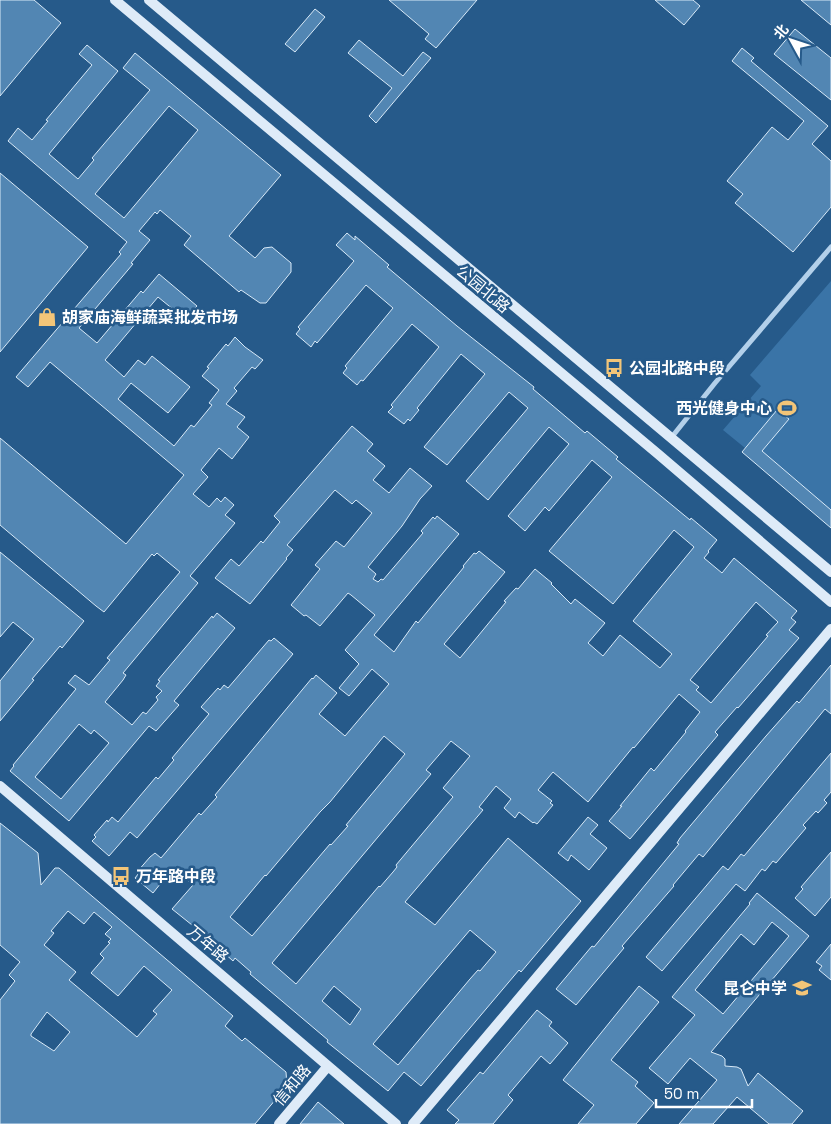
<svg xmlns="http://www.w3.org/2000/svg" width="831" height="1124" font-family="'Space Grotesk','Noto Sans SC',sans-serif">
<style>
.green{fill:#3a74a7}
.building{fill:#5286b3;stroke:#d8e9f7;fill-rule:evenodd}
.lines{fill:none;stroke-linecap:round;stroke-linejoin:round}
.street{stroke:#b3d0ea;stroke-width:5}
.secondary{stroke:#deebf8;stroke-width:10}
.labels{text-anchor:middle;dominant-baseline:central;stroke-width:5;stroke-linejoin:round;paint-order:stroke}
.street-label{font-size:16px;fill:#fff;stroke:#265a8a}
.poi-label{font-size:16px;font-weight:bold;fill:#fff;stroke:#265a8a;text-anchor:start}
</style>
<rect width="100%" height="100%" fill="#265a8a"/>
<path class="green" d="M831,281V518L723,430L761,386L750,375Z"/>
<path class="building" d="M0,0H34L61,23L0,96Z
M389,0H477L436,48L425,39L429,34Z
M655,0H693L700,6L684,25Z
M801,0H831V25Z
M315,9L325,17L295,52L285,44Z
M795,29L831,58V100L774,54Z
M359,40L403,76L423,52L431,58L376,123L369,116L392,88L348,53Z
M87,45L118,71L49,154L78,179L94,160L92,158L150,90L123,68L135,53L281,175L229,236L255,258L264,248L272,247L291,263V272L266,303H260L241,290L239,292L184,245L191,236L160,210L157,214L155,212L139,231L150,240L131,263L133,264L79,328L97,343L141,291L143,293L159,274L197,306L185,319L158,297L105,360L124,377L138,360L145,365L152,356L190,387L168,413L131,383L118,399L174,446L191,425L194,427L212,405L209,403L219,390L202,376L209,368L207,367L226,344L228,346L235,337L245,347L263,360L255,369L252,367L234,388L237,391L226,404L245,417L237,427L249,437L232,459L219,448L201,470L208,477L193,494L209,507L217,498L221,502L225,497L234,505L225,515L235,523L190,576L198,583L123,673L126,675L123,680L105,702L132,725L143,712L146,714L158,700L156,697L162,691L156,686L160,681L158,680L212,616L213,618L217,613L235,628L174,701L179,705L156,731L149,726L69,821L10,771L14,766L13,765L76,689L68,683L75,675L89,685L110,660L107,658L180,572L157,553L154,556L152,554L104,612L96,606L0,525V438L126,544L184,475L50,362L28,387L16,377L121,254L119,252L127,242L8,141L18,128L32,140L48,121L46,120L92,65L79,54ZM169,106L198,130L124,218L95,194ZM79,724L91,734L94,730L109,743L61,799L35,777Z
M742,48L754,58L751,61L828,126L812,144L831,161V207L793,252L735,203L743,194L727,181L772,127L788,140L804,121L732,61Z
M0,173L88,247L0,352Z
M347,233L355,240V236L389,265L387,267L457,326L534,387L533,389L585,433L587,431L618,457L616,459L690,520L691,518L717,540L708,551L709,552L704,558L722,573L734,558L797,611L791,618L796,622L789,630L799,638L738,708L737,707L715,732L718,735L630,839L609,821L622,806H620L651,768L654,771L686,732L685,731L700,712L679,694L634,748L633,747L588,802L553,772L538,790L552,801L550,803L553,805L537,824L534,822L533,823L519,812L515,818L504,808L511,799L496,786L479,807L483,810L405,902L435,925L508,838L581,901L521,972L519,970L421,1086L404,1072L388,1091L327,1042L328,1040L250,974L251,972L235,958L233,961L222,951L223,949L208,936L207,937L172,909L193,885L173,868L153,893L135,878L139,873L137,872L150,857L155,853L161,858L199,813L201,815L217,797L215,795L312,678L313,679L316,675L337,693L319,714L345,736L389,684L372,669L349,696L339,688L359,664L345,650L375,615L351,595L348,593L320,626L306,615L304,616L291,605L320,569L315,565L336,541L344,547L372,513L356,500L352,504L335,490L287,545L293,550L286,558L287,559L250,604L215,578L231,559L239,566L261,541L263,543L280,522L274,516L352,426L373,444L367,451L385,466L373,480L389,493L410,468L432,486L420,499L402,526L368,567L376,574L373,579L378,582L381,579L383,580L423,533L421,531L433,517L435,519L437,516L459,534L374,635L394,652L416,621L418,623L464,567L463,566L474,553L476,554L479,551L505,572L444,644L460,658L506,602L504,601L516,588L518,589L535,569L552,583L551,584L571,604L575,599L605,623L588,643L603,656L620,635L660,668L672,654L633,621L694,547L674,530L613,604L549,551L612,477L592,460L549,511L545,507L525,531L508,516L569,444L549,427L488,500L466,481L528,408L509,392L447,465L424,447L485,374L461,354L417,408L419,410L410,421L408,419L404,424L388,412L393,407L391,405L439,347L412,324L363,381L361,380L357,385L343,373L347,368L345,366L393,308L366,285L317,343L315,341L311,347L296,334L300,329L298,327L354,261L336,245ZM756,602L778,622L766,635L768,636L711,703L696,690L699,687L690,680ZM384,736L405,754L346,825L348,826L331,845L330,844L252,936L230,917L265,875L266,876L320,812L330,802ZM451,741L470,756L443,788L453,797L396,865L397,867L393,872L380,887L379,886L296,984L272,963L431,774L426,770ZM470,930L496,952L480,971L478,970L470,979L398,1065L373,1044ZM334,986L361,1009L350,1025L322,1001Z
M777,410L789,419L762,451L831,510V528L742,452Z
M0,552L84,621L62,648L60,646L32,679L34,680L0,721V681L34,639L13,622L0,637Z
M274,638L293,654L137,838L130,832L109,856L92,841L96,837L94,835L107,820L108,822L112,817L118,822L156,777L158,779L174,760L172,758L209,714L201,707L218,688L220,690L224,685L228,688L269,640L271,641Z
M831,665V714L825,709L703,857L699,854L673,885L674,886L622,946L624,948L576,1005L556,989L592,946L594,947L613,924L679,844L677,843L680,838L766,736L797,701L799,703Z
M831,753V792L824,800L827,803L818,813L816,811L803,825L806,828L776,863L773,861L765,871L762,869L745,891L736,884L662,971L646,957L723,866L728,870L741,854L744,856Z
M588,817L598,825L590,834L607,848L589,870L571,855L568,861L558,853Z
M0,823L38,853L41,885L55,868H59L233,1016L225,1026L242,1041L245,1038L286,1072L287,1086L255,1124H0V1000L15,981L9,975L20,962L0,945ZM68,911L84,924L94,912L112,927L105,934L111,939L108,942L110,943L100,954L104,958L91,973L118,996L144,966L172,990L153,1011L157,1014L137,1037L69,980L76,972L44,945L54,933L51,931ZM47,1012L70,1032L54,1051L31,1036V1034Z
M831,852V897L815,916L795,898L803,889L801,887Z
M757,893L809,936L711,1052L722,1056L725,1059V1066L737,1067L741,1069L748,1086L758,1073L803,1111L792,1124H769L737,1097L713,1124H679L717,1080L690,1058L668,1084L649,1068L695,1015L672,997L750,904L749,903ZM772,922L789,936L723,1014L695,990L741,934L754,945Z
M831,944V980L819,970L822,966L816,962Z
M639,986L659,1002L611,1060L638,1082L635,1086L654,1103L636,1124H578L594,1105L563,1080Z
M537,1010L552,1022L549,1026L568,1043L550,1064L541,1056L508,1095L513,1100L493,1124H455L459,1120L447,1110L480,1072L483,1074Z
M318,1102L344,1124H300Z"/>
<g class="lines">
<path class="street" d="M671,438L715,383L831,247"/>
<path class="secondary" d="M115,0L658,454L831,602
M149,0L831,572
M0,786L396,1124
M279,1124L328,1066
M413,1124L831,629"/>
</g>
<defs>
<g id="shop-bare" transform="scale(1.5)"><path d="M-5-2.5h2.3a2.7 3.5 0 0 1 5.4 0H5L5.5 6h-11ZM-1.5-2.5h3a1.5 2.3 0 0 0-3 0Z" fill="#f3c578" stroke="#265a8a" stroke-width="2.5" paint-order="stroke"/></g>
<g id="bus-bare" transform="scale(1.5)"><path d="M-5-6H5V4H4V6H2V4H-2V6H-4V4H-5ZM-3.5-4V0h7V-4ZM-3.5 1.2v1.5H-2V1.2ZM2 1.2v1.5H3.5V1.2Z" fill="#f3c578" stroke="#265a8a" stroke-width="2.5" paint-order="stroke"/></g>
<g id="stadium-bare" transform="scale(1.5)"><path d="M0-5a6.5 5 0 1 0 0 10a6.5 5 0 1 0 0-10ZM-3.5-1.8h7v3.6h-7Z" fill="#f3c578" stroke="#265a8a" stroke-width="2.5" paint-order="stroke"/></g>
<g id="school-bare" transform="scale(1.5)"><path d="M0-5L7-2L0 1L-7-2ZM-4 1L0 2.5L4 1V4Q0 6-4 4Z" fill="#f3c578" stroke="#265a8a" stroke-width="2.5" paint-order="stroke"/></g>
</defs>
<g fill-rule="evenodd">
<use href="#shop-bare" x="47" y="317"/>
<use href="#bus-bare" x="614" y="368"/>
<use href="#stadium-bare" x="787" y="408"/>
<use href="#bus-bare" x="121" y="876"/>
<use href="#school-bare" x="802" y="988"/>
</g>
<g class="labels">
<g class="street-label">
<text transform="translate(483 289) rotate(40)">公园北路</text>
<text transform="translate(208 944) rotate(40)">万年路</text>
<text transform="translate(292 1085) rotate(-50)">信和路</text>
</g>
<g class="poi-label">
<text x="62" y="317">胡家庙海鲜蔬菜批发市场</text>
<text x="629" y="368">公园北路中段</text>
<text x="772" y="408" text-anchor="end">西光健身中心</text>
<text x="136" y="876">万年路中段</text>
<text x="787" y="988" text-anchor="end">昆仑中学</text>
</g>
</g>
<g transform="translate(791 40) rotate(310)" stroke="#265a8a" stroke-width="4" paint-order="stroke">
<path d="M0-4L9 19L0 12L-9 19Z" fill="#ffffff"/>
<text y="-8" font-size="14" font-weight="bold" text-anchor="middle" fill="#ffffff">北</text>
</g>
<path d="M656 1099v8h96v-8" fill="none" stroke="#ffffff" stroke-width="2.5"/>
<text x="664" y="1099" font-size="15" fill="#ffffff" stroke="#265a8a" stroke-width="4" paint-order="stroke">50 m</text>
</svg>
